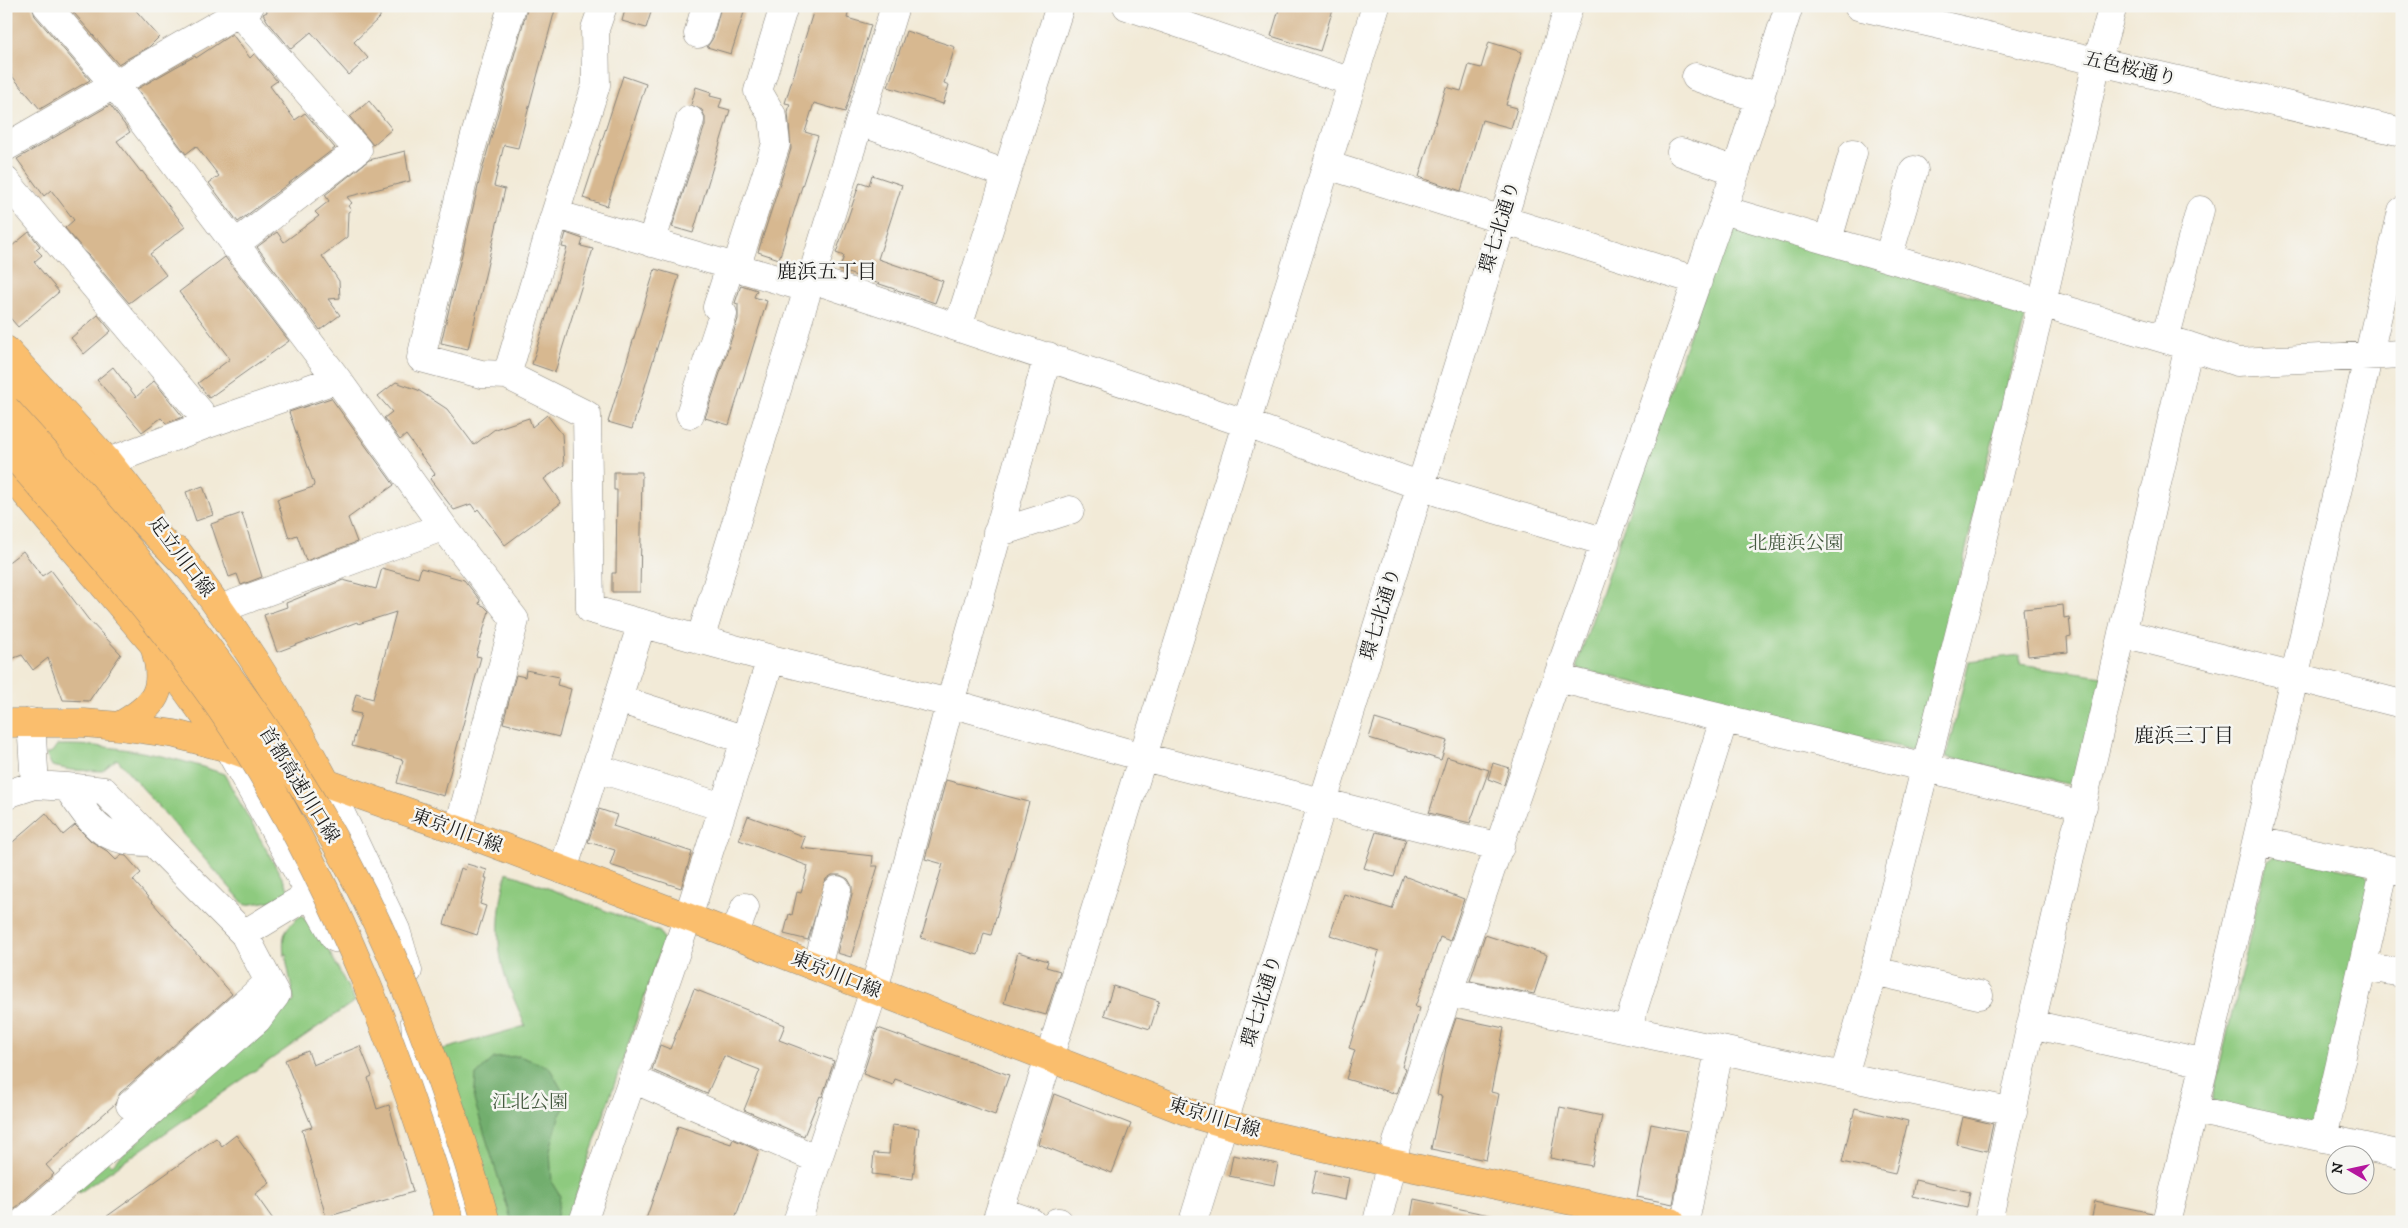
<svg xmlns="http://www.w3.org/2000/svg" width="2408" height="1228" font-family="'IM FELL DW Pica','Noto Serif JP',serif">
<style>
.green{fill:#8eca7f;stroke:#55734e}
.forest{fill:#72ae6e;stroke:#476545}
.building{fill:#d7b890}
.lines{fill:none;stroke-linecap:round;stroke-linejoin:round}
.minor-casing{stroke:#87837a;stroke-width:29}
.major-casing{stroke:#87837a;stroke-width:29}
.highway-casing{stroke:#87837a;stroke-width:29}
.minor{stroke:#fff;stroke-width:28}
.major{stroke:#fabe6d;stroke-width:28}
.highway{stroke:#fabe6d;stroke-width:28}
.highway-bridge-casing{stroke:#87837a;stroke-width:29;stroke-linecap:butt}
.highway-bridge{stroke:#fabe6d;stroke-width:28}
.labels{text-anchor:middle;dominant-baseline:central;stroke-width:5;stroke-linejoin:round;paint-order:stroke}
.street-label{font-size:19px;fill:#1c1c1c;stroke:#f6f6f2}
.park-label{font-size:19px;fill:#44593f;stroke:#f6f6f2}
.neighbourhood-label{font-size:20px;fill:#1c1c1c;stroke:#f6f6f2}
</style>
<rect width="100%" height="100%" fill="#f6f6f2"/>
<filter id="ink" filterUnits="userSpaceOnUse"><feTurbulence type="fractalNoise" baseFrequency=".02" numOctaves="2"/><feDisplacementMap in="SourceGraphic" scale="10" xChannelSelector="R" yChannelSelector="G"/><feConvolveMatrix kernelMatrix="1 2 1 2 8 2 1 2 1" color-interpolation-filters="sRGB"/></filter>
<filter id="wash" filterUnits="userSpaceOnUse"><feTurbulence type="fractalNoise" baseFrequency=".0096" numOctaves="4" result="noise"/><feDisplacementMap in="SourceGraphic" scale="20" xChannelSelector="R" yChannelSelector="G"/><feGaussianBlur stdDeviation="1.12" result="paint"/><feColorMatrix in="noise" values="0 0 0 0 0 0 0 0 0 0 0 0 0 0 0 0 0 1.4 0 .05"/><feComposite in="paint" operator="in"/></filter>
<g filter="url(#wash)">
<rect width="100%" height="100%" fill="#f2ead7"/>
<path class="green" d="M1734,224L2021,311L2025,319L1976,505L1920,752L1579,669L1577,664L1725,231Z
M2020,655V664L2103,676L2077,786L1946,757L1969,661Z
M57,745C114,744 170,755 224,774L290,892L271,901L245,905L117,759L102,771L71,770L52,766L46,754L52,752Z
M2276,855L2365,873L2372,882L2317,1121L2310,1125L2215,1105L2212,1099L2267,862Z
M507,872L660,932L664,940L567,1222H486L438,1051L525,1026C518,1007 508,988 503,968C495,937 499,903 507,872Z
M302,915L306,921L314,922L355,1001L79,1193L76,1189L107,1160L112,1165L272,1017L290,1001L293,1003L294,1000L286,958L288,956L286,953L284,956C282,933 284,928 302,915Z"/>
<path class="forest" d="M519,1056L549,1067L568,1101L559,1117L550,1150L552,1183L560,1196L556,1222H512L474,1100L476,1075L494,1058Z"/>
<g id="blocks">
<path class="building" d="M6,6H32L35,16L90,80L40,109L6,69Z
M68,6H132L159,37L149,47L118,64Z
M266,6H380V17L354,42L368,58L349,75L311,32L291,49L268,22L263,14L267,12Z
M528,6H556L518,148L504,145L494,186L505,189L468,349L441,343L481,174Z
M626,6H653L646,28L622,21Z
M721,6H746L731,54L707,47L713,38Z
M815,6H850L847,18L871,25L845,112L814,103L805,132L818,136L779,259L758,252L791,149L788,112L790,104L785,103Z
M1280,6H1334L1320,51L1271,36Z
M906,31L955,47L944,83L949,85L943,104L888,87Z
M232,34L250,58L254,54L277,81L270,86L295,120L305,113L335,148L238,222L209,183L219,176L196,146L186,154L137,89L195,56L196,58Z
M1489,42L1522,52L1506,105L1517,108L1511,128L1482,120L1461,191L1419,177L1446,87L1461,91L1469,65L1481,68Z
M623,76L646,84L607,206L583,198Z
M696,87L711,92L710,96L722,99L719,107L730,110L693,233L672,227L705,125V117L702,110L691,105Z
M369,101L392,129L373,145L350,117Z
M110,105L130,132L117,141L141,172L142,171L185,227L150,254L166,275L129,303L65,228L74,220L51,190L44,196L17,159Z
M405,151L410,181L347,197L352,203L348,206L351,210L348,212L347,237L322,256L339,281L340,298L328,299L340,315L320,330L257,247L277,232L284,242L319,216L315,212L329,201L325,195L369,160Z
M872,175L902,185L878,259L943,281L935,303L839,270L844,256L836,253L860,182L869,185Z
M29,232L40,246L36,249L42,255L34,262L59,292L18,327L6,313V251Z
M566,233L583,239L581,246L593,249L555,372L532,364L567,248L562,247Z
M225,257L289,341L209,398L198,383L230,359L179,292Z
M655,269L679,276L632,429L608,422Z
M741,285L757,290L754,297L767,301L729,425L705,418L738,319V304L735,303Z
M98,315L111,331L84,354L71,338Z
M113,367L136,397L154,381L183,417L166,423L161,418L142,432L97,380Z
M396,382L418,390L447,409L474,445L495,429L529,418L532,427L547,415L562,434L564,465L544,479L561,503L505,545L478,509L476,511L471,504L454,510L430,479L435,474L406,435L400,440L384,418L392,412L378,396Z
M331,398L394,485L348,518L357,542L306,561L297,535L289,538L277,499L313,487L314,484L289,412Z
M614,472H642L640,592H612V573H616L617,490H614Z
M203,486L213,515L196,521L186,492Z
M242,513L262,577L241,585L237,574L229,577L211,524Z
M23,551L42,576L51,570L88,619L121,654L89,701L63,700L48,658L33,670L22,655L6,661V564Z
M382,568L418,578L421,568L464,580L480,600L479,604L484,606L489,611L476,656L481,657L444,796L397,783L403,760L352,746L361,714L351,712L356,694L373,699L396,612L358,624L357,622L277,652L264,615L287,607L286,603L343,580L376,589Z
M2063,605L2064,618L2069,617L2071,636L2067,637L2068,652L2028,656L2023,609Z
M526,670L559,677L557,685L571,689L559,737L503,723L516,675L525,677Z
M1375,719L1447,741L1441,760L1369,738Z
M1447,757L1489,770L1470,823L1429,813Z
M1493,763L1509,768L1504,785L1488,779Z
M946,780L1029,802L991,935L984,933L978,955L921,938L943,864L925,859Z
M599,809L617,815L613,826L692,852L681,888L610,865L615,850L588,842Z
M46,813L63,835L75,825L91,841L107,851L116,860L122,855L126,856L141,873L133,880L232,994L120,1093L115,1104L46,1165L54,1174L13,1210L6,1222V848Z
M748,816L805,837L801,848L873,856L872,866H878L851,957L837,953L852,894V886L848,879L840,875H832L826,879L808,940L784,934L789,914L792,915L797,892L801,893L808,866L739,840Z
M1376,832L1406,839L1394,877L1364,868Z
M467,864L487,870L485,878H487L480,904L486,906L477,935L444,924L461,868L465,870Z
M1404,876L1464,899L1450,941L1440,937L1415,1007L1420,1008L1402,1067L1406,1068L1397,1094L1346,1079L1355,1050L1349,1048L1379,951L1330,935L1344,894L1392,909Z
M1485,935L1547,955L1534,994L1470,981Z
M1018,952L1048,961L1046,967L1060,971L1046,1015L1004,1003Z
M1113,986L1159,1001L1150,1029L1104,1015Z
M694,989L785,1025L779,1040L834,1061L822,1097L820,1096L804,1136L744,1110L760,1070L724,1056L707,1094L652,1070L660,1045L670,1049Z
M1456,1018L1504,1028L1491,1092L1499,1094L1486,1160L1431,1149L1442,1096L1437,1095L1446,1048Z
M878,1028L1009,1075L995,1115L895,1079L893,1085L863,1074Z
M360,1046L372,1076L368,1078L377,1109L389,1105L413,1192L326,1217L302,1130L312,1127L285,1060L308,1051L313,1065Z
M1054,1094L1131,1124L1112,1173L1038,1144Z
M1560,1107L1602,1116L1592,1166L1550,1158Z
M1855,1108L1908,1121L1895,1174L1842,1162Z
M1963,1117L1993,1124L1987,1151L1957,1144Z
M1651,1124L1687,1131L1673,1204L1637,1197Z
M892,1125L919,1128L913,1179L872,1174L874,1153L889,1154Z
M678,1126L731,1144L733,1139L759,1151L734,1222H645Z
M236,1135L270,1183L255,1194L275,1222H99L216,1138L222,1146Z
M1233,1155L1278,1164L1274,1185L1229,1176Z
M1316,1171L1349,1178L1345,1200L1311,1193Z
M1915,1180L1970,1192L1967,1208L1912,1196Z
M1414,1199L1489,1215V1222H1410Z
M2095,1201L2152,1213L2151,1222H2091Z"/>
</g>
</g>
<g filter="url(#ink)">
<use href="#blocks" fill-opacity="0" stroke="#87837a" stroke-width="1"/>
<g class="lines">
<g class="minor-casing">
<path id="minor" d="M47,6L114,84L337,379L442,525L515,620L458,830
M233,6L358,150L234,245
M512,6L467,164L421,358L481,374L507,375L587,415L590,609L771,659L950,703L1143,757L1500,847
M1127,6L1352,82
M1858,6L2402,132
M698,34L706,6
M1696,77L1761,99
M861,122L1006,174
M6,147L250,6
M1681,152L1736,171
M1327,165L1698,281
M6,181L200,412L205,425
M1723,210L2189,346L2237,362L2402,354
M555,214L793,284L824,283L1230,418L1441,493L1606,542
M1828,240L1853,153
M651,243L690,120
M1888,258L1914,170
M736,268L776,144L773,117L758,91L784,6
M958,327L1060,6
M2165,339L2200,210
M507,375L555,214L596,85L595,29L603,6
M690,414L723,314L717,307L730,267
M108,462L205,425L337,379
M997,533L1070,510
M220,609L434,530L442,525
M2122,633L2402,704
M700,640L895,6
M1557,678L2083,806
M618,699L746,740
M228,748L335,938
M596,768L723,807
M327,784L396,930L408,971
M35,785L67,787C94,826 102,843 153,842L244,934L310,894
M67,787L104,791L153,842
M6,796L10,793L35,785L31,722
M2257,841L2402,872
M563,870L642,623
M734,935L745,907
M2363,966L2402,973
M817,967L837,890
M1874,971L1979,995
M1449,992L2013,1112
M415,1021L419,1073L467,1222
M2031,1024L2205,1063
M1627,1030L1724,719
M1844,1075L1874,971L1989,516L2042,303L2097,62L2113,6
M633,1079L817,1159
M130,1105L269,982
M2195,1110L2402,1155
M2323,1138L2385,868
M1000,1211L1031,1222
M23,1222L257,1020L276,995L244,934
M583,1222L688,917L771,659
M797,1222L874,990L950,703L1048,356
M996,1222L1056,1036L1376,6
M1057,1222H1059
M1193,1222L1569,6
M1377,1222L1397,1142L1557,678L1736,171L1789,6
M1685,1222L1719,1051
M1988,1222L2031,1024L2189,346
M2166,1222L2205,1063L2402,211"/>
</g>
<g class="major-casing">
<path id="major" d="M6,350L108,462L148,513
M6,470L154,645L228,748
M177,551C233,624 284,703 327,784
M6,723H84L119,726L175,734L228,748L458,830L703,923L1196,1115L1248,1130L1391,1163L1671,1222
M119,726C155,706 167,691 155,649"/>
</g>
<g class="highway-casing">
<path id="highway" d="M6,378L76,454L191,570"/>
</g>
<use href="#minor" class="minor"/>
<use href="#major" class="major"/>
<use href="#highway" class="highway"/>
<g class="highway-bridge-casing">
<path id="highway-bridge" d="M6,409C141,557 273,714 363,894C413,995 455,1114 486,1222
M6,447C90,542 176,637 244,744C338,891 400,1056 450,1222"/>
</g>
<use href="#highway-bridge" class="highway-bridge"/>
</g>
</g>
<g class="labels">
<g class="street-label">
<text transform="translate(2130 69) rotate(13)">五色桜通り</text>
<text transform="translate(1500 227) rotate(-73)">環七北通り</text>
<text transform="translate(181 557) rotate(53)">足立川口線</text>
<text transform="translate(1381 614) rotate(-73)">環七北通り</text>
<text transform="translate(299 785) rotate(58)">首都高速川口線</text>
<text transform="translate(457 831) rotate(20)">東京川口線</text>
<text transform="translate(836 975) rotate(22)">東京川口線</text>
<text transform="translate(1262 1001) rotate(-73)">環七北通り</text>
<text transform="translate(1214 1118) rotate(17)">東京川口線</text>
</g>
<g class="park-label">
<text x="1796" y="543">北鹿浜公園</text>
<text x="530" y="1102">江北公園</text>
</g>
<g class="neighbourhood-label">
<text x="827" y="272">鹿浜五丁目</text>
<text x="2184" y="736">鹿浜三丁目</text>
</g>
</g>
<rect width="2408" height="1228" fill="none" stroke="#f6f6f2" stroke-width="25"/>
<g transform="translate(2350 1170) rotate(279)"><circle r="24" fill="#f6f6f2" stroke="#9f9f9c"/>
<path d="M0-4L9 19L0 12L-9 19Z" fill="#b5179e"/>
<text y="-8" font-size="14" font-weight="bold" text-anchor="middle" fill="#1c1c1c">N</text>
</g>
</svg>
